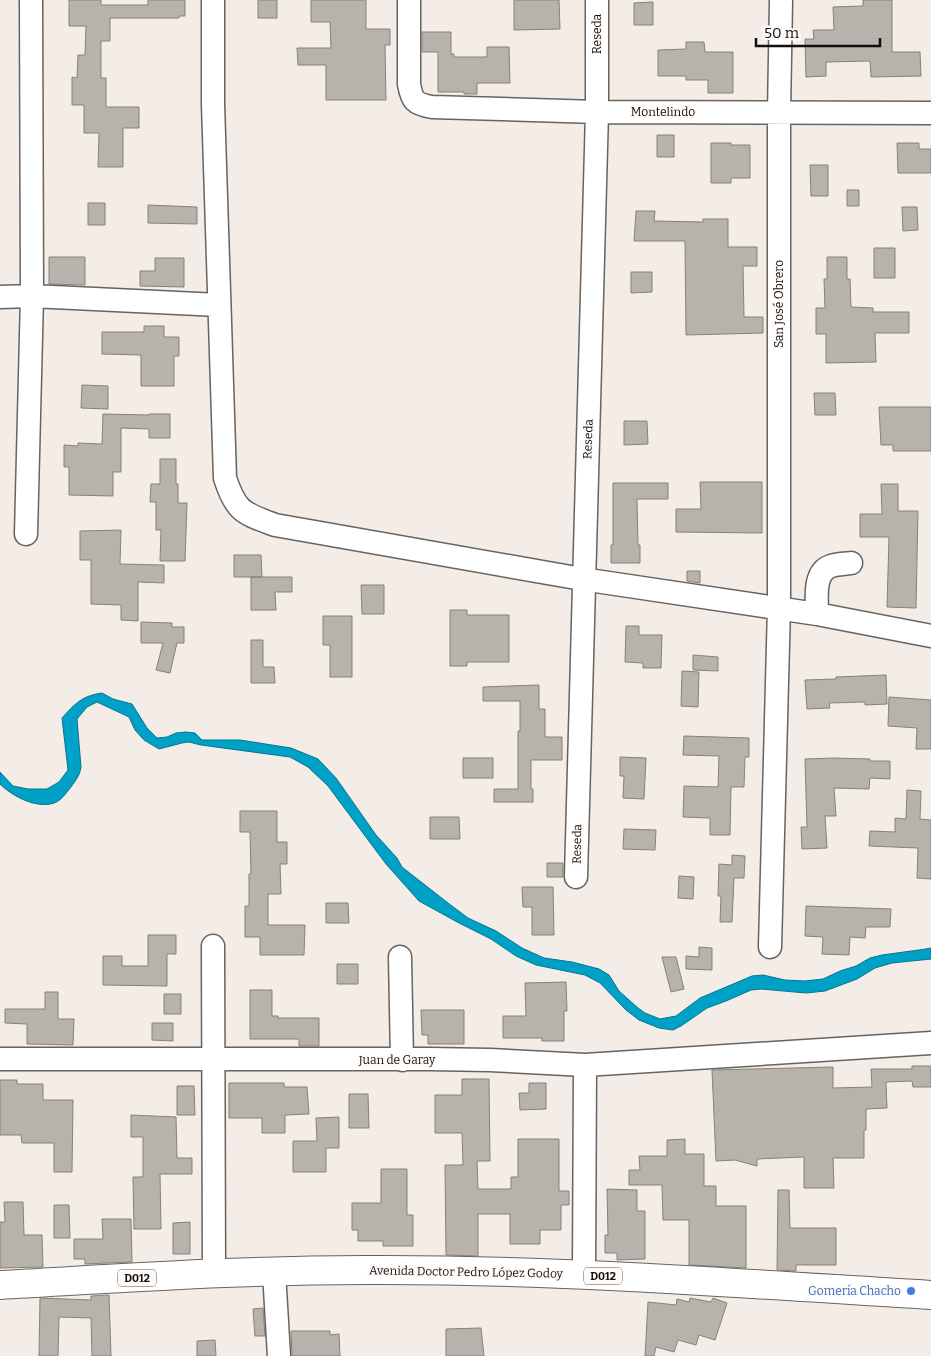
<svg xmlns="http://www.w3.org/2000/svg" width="931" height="1356" font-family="Bitter,serif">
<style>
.water{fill:#00a1c6;stroke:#05758f}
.building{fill:#b8b2ac;stroke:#86817b}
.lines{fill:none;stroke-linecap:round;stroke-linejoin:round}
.minor-casing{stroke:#68635e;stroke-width:25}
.major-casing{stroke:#68635e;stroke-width:30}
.minor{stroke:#fff;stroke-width:22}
.major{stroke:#fff;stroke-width:28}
.shop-dot{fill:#3f7fe0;stroke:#fefaf7;stroke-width:2}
.labels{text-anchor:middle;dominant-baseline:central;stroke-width:4;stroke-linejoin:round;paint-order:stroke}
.shield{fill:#fefaf7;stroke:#595654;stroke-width:1}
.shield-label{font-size:11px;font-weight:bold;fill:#120f0e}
.street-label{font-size:12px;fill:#120f0e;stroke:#fefaf7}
.shop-label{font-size:12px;fill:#366cbe;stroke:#fefaf7;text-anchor:end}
</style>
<rect width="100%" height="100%" fill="#f3ece7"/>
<path class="water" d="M102,693L113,699L132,704L147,728L157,738L167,737L176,733L186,732L195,733L202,740H240L291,748L318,759L336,778L376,835L397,858L402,867L448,903L468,918L496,931L522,948L544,958L572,962L599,969L609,975L619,991L638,1008L645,1013L660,1019L676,1016L700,998L752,976L763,975L785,980L805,981L823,979L840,971L856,966L870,958L882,955L926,949L931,948V959L892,963L875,968L857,979L825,991L806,993L761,989L751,990L726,1001L707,1008L681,1026L673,1030L659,1028L639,1020L626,1010L600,983L585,975L536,965L516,956L491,939L459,923L419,901L386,864L328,786L308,767L290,757L201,745L189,742L182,743L159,749L144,740L135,730L129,717L97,702L87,707L77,719L81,767C80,775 76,780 71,787C66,793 61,801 54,803C36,809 12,796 0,784V772L13,786L28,789H47L59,782L68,770L62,718C75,704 81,696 102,693Z"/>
<path class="building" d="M69,0H101V5H148V0H185V16H179V18H110V41H101V78H106V107H139V128H123V167H98L99,133H84V105H72V77L77,78L78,55H85L86,26H69Z
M258,0H277V18H258Z
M311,0H366V29H390V45H385L386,100H326V65H298L297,48H331L330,22H311Z
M514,0H559L560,29L514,30Z
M863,0H892V52H920L921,76L871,77L870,61L826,62V76L806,77L805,39H814L813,30H834L833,7L863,6Z
M653,2V25H634V3Z
M422,32H451V54H454V57H487V47H509L510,83H477V94H464V92H438V52H422Z
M686,42H704L705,52H733V93H708V80H686V76H658V50L686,49Z
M657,135H674V157H657Z
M711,143H731V145H750V178H731V183H711Z
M897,143H919V149H931V173H898Z
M810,165H828V196H811Z
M847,190H859V206H847Z
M88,203H105V225H88Z
M148,205L197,207V224L148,223Z
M902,207H917L918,230L903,231Z
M636,211H655L654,221L703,222V219H728V247H757V266H743L744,317H763V333L686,335L685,241H634Z
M874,248H895V278H874Z
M49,257H85V285L49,284Z
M827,257H847V279H850L851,307L873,308V312H909V333H875L876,362L826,363V334H816V308H825L824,279H827Z
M155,258H184V287L140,286V271H155Z
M631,272H652V292L631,293Z
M144,326H164V337H179V356H174V386H141V355L102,354V332H144Z
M82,385L108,386V409L81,408Z
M814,393H835L836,415H815Z
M879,407H931V451H893V445H881Z
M103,414L149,415V414H170V438H149V429L121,428V472H113V496L69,495V467H64V445L78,446V443L102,444Z
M624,421H647L648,444L624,445Z
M160,459H176V484H178V503H187L185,561H160L161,530H156V502H150L151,484H160Z
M700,482H762V533L676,532V509H701Z
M613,483H668V499H637L638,545H640V563H611V545H613Z
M881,484H898V511H918L916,608L887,607L889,537H860V514H882Z
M121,530L120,564L164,565V583L138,582V621L121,620V605L91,604V560H80V531Z
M234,555H261L262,577H234Z
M687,571H700V583L687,581Z
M251,577H292V592H275L276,610H251Z
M361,585H384V614H362Z
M450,610H467V615H509V662H467V666H450Z
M323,616H352V677H330V645H323Z
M141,622L172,623V627H184V643H177L170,673L156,670L163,643H141Z
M626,626H639V635H662L661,668H643V663L625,662Z
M251,640H263V667H274L275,683H251Z
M693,655L718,657V671L693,670Z
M682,671L699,672L698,707L681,706Z
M886,675L887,704L865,705V702L829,703L830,708L807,709L805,680L836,679V677Z
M539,685V709H545V737H562V760H531V789H533V802H494V789H518V731H520V701H483V687Z
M889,697L931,700V749H916L917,728L888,726Z
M684,736L749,738V757H745L744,787H731L730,835H710V818L683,817L684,786L718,787L719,756L683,755Z
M620,757L646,758L644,799L623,798L624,776H620Z
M463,758H493V778H463Z
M833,758L870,759V761H890V779L870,778L869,789L834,788L836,816H825L827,848L802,849L801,827H807L805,759Z
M907,790L921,791L920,819L931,820V879L917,878L918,848L869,846L870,831L895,832V818L906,819Z
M240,811H277V842H287V864H280L281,894H268V925H305L304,955H260V937H245V906H249V874H251L250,832H240Z
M430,817H459L460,839H430Z
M624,829L656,830L655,850L623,849Z
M732,855L745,856L744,878H734L732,922H720L721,896H718L719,864L732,865Z
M547,863H563V877H547Z
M679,876L694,877L693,899L678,898Z
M522,887H553L554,935H532V907H523Z
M326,903H348L349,923H326Z
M806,906L891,909L890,927H866L865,938L850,937L849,955L822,954L823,937L805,936Z
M148,935H176V954H167V986L103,985V956H122V966H148Z
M699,947L712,948V970L686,969V956L699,957Z
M662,957H676L684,989L671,992Z
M337,964H358V984H337Z
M566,982L567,1011H564V1041H542V1038H503V1016H526L525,983Z
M250,990H272V1016H278V1018H319V1046H299V1039H250Z
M45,992H58V1019H74L73,1045L27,1044V1024L5,1023V1009H45Z
M164,994H181V1014H164Z
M421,1010H464V1044H428V1035H422Z
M152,1023H173V1041L152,1040Z
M912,1066H931V1087H913L912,1081L886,1082L887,1108L866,1109V1130H864V1158H833L834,1188H804V1157L757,1159V1166L735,1160L716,1161L712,1070L833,1067V1088L872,1087L871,1069H912Z
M462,1079H489L490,1161H477L478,1189H511V1177H518V1139H559V1191H569V1205H561V1230H540V1244H510V1214H478V1256L446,1255L445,1165H463L462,1133H435V1095H462Z
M0,1080H17V1084H43V1100H73L72,1172H54V1143H22L21,1135H0Z
M229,1083H284V1087H307L309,1114L285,1115V1133H262V1118H229Z
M529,1083H546V1109L520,1110L519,1093H529Z
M177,1086H194L195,1115H177Z
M349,1094H368L369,1128H349Z
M131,1115L176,1117L177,1158H192V1174H160L161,1229H134L133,1177H143V1137H131Z
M339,1117V1148H326V1172H293V1141H317L316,1118Z
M685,1139V1154H704V1186H716V1206H746V1268L689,1265V1220H663L662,1185H629V1170H640L639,1156H667V1140Z
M381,1169H407V1215H413V1246H383V1241H358V1230H352V1203H381Z
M607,1189L637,1190V1211H645V1259L617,1260V1253H605V1235H608Z
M778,1190H789L790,1228H836V1265H796V1271L777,1270Z
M4,1202H23L24,1235H42L43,1267L0,1268V1222H5Z
M54,1205H69L70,1238H54Z
M102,1219H131L132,1262L85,1264V1259H74V1239H103Z
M190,1222V1254H173V1223Z
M109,1295L111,1356H92L91,1318L59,1317L58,1356H39L40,1298L91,1300V1296Z
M690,1298L711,1302L713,1298L727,1303L715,1340L699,1335L696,1345L678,1340L674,1352L656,1347L654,1356H645L648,1302L676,1305L677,1299L689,1302Z
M263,1308L265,1336H255L253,1309Z
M481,1328L484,1356H446V1329Z
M291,1331H330V1335L339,1334L340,1356H292Z
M215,1340L216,1356H197V1341Z"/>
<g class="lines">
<g class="minor-casing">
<path id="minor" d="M213,0V104L225,478C236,512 243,513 275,525L582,579L817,614L931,636
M409,0V84C412,101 415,104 432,107L597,112L931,113
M0,297L32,296L219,305
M26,534L32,296L31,0
M817,614C817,599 813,572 831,566C837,564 845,564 851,563
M576,877L597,112V0
M213,946L214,1274
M770,947L779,607V113L781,0
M400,957L402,1060
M0,1059H430L490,1060L585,1065L584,1275
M585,1065L931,1043
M274,1272L279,1356"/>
</g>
<g class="major-casing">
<path id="major" d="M0,1285C128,1278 256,1269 384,1270C566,1270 749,1284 931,1295"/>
</g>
<use href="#minor" class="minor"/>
<use href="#major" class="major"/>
</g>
<circle class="shop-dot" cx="911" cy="1291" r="5"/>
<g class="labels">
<g class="shield">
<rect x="584" y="1267.5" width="38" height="17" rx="4"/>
<rect x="118" y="1269.5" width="38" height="17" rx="4"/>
</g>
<g class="shield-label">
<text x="603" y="1276">D012</text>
<text x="137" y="1278">D012</text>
</g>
<g class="street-label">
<text transform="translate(597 34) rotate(-90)">Reseda</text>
<text x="663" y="112">Montelindo</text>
<text transform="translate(779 304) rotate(-90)">San José Obrero</text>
<text transform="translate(588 439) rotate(-88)">Reseda</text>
<text transform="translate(577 844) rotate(-89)">Reseda</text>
<text x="397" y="1060">Juan de Garay</text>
<text transform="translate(466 1272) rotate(1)">Avenida Doctor Pedro López Godoy</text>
</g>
<g class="shop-label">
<text x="901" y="1291">Gomería Chacho</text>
</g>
</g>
<path d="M756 38v8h124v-8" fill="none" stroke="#120f0e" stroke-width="2.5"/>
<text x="764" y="38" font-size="15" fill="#120f0e" stroke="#fefaf7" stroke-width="4" paint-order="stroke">50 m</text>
</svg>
